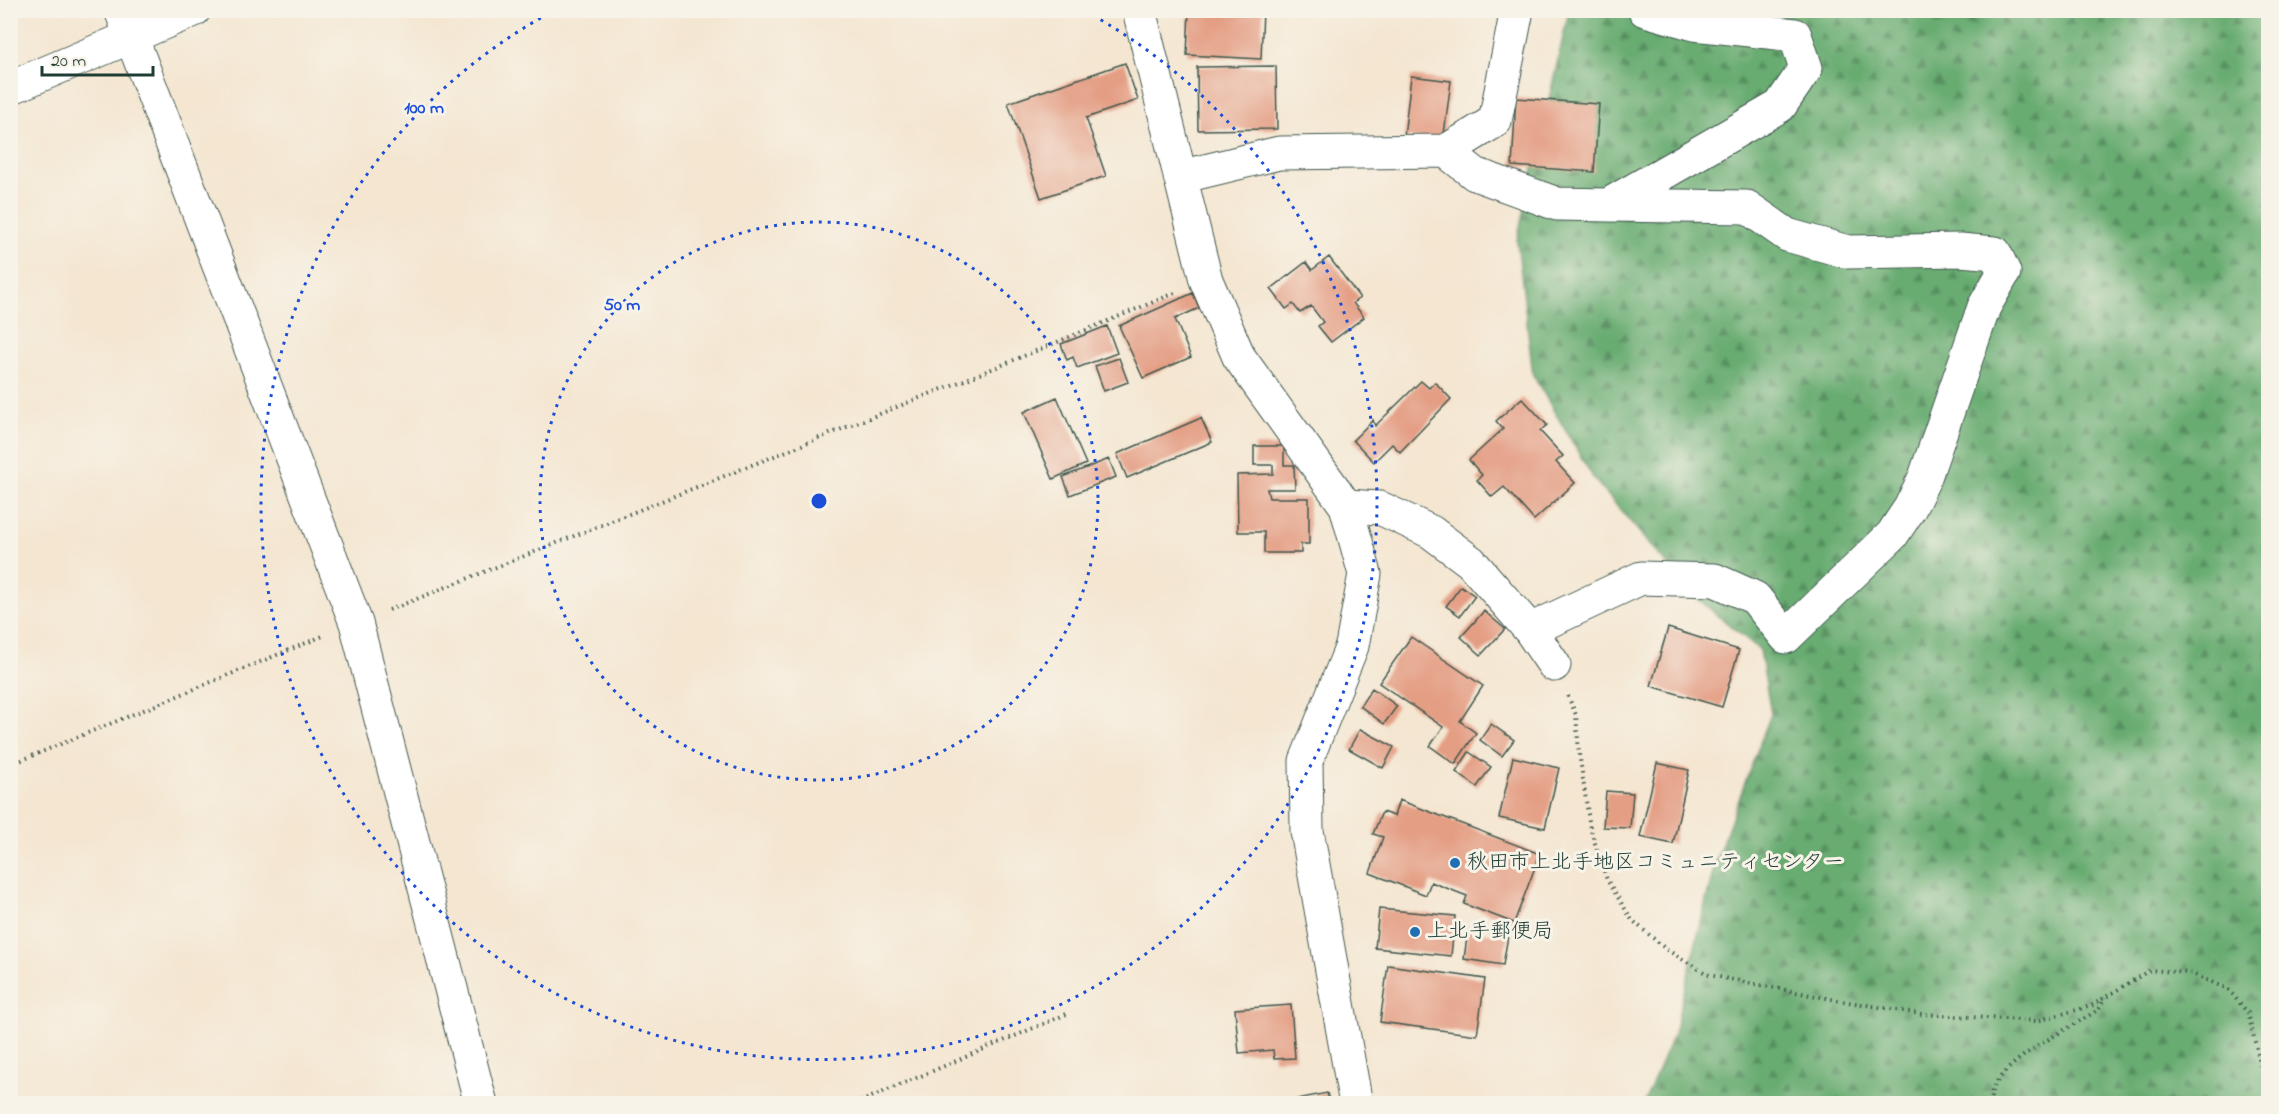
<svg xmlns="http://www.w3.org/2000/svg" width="2279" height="1114" font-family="'Indie Flower','Klee One',sans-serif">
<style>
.forest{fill:url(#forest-firs);stroke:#447452;stroke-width:1.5}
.building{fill:#e49e84}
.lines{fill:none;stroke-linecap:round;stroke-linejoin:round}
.minor-casing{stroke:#3f564c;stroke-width:35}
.path{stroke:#3f564c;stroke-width:4;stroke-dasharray:1.5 4.5;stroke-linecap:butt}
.minor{stroke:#fff;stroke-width:33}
.ring{fill:none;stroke:#1d4ed8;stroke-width:3;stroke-dasharray:3 6}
.poi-dot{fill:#1f6fb2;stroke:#f7f3e8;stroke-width:2}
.labels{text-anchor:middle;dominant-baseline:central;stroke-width:6;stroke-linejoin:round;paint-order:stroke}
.poi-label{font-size:21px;fill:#1f3d34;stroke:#f7f3e8;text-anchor:start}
.centre{fill:#1d4ed8;stroke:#f7f3e8;stroke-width:3}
.ring-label{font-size:18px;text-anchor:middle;font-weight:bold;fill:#1d4ed8;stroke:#f7f3e8;stroke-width:6;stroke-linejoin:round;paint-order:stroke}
</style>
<defs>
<pattern id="forest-firs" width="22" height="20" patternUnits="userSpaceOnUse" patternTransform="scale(1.5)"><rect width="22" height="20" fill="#68ac71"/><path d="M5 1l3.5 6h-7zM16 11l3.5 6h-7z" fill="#558d5e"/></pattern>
</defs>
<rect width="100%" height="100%" fill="#f7f3e8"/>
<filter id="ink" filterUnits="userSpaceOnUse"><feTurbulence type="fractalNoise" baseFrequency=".0167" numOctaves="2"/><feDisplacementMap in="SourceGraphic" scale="12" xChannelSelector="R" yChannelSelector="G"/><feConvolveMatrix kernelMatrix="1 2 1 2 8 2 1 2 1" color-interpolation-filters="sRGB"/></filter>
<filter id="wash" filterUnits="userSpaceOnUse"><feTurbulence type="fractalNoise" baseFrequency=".008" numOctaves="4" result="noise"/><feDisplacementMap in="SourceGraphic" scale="24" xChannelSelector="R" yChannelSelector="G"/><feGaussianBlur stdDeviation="1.35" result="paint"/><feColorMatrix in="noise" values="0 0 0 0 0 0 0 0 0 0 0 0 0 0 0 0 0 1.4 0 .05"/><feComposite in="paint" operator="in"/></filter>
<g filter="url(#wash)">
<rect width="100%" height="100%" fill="#f4e6d1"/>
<path class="forest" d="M1569,11H2268V1103H1644L1674,1033L1716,860L1771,714L1760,650L1693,595L1594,479L1533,375L1517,240Z"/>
<g id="blocks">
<path class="building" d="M1189,10H1263L1261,59L1187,55Z
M1125,63L1138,100L1086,118L1106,176L1041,198L1008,103Z
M1276,66L1277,129L1198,130L1197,67Z
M1411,76L1451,81L1443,142L1404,137Z
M1516,98L1599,104L1594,172L1512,166Z
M1329,257L1360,298L1353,303L1364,317L1331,342L1318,326L1323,322L1311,306L1300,313L1293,304L1286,309L1271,289L1306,262L1312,270Z
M1193,293L1199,308L1175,319L1191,357L1143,378L1119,326Z
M1107,326L1117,353L1077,368L1073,357L1067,360L1061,344Z
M1119,358L1128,382L1104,391L1095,366Z
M1421,381L1429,388L1435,382L1451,399L1400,452L1392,444L1374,462L1353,440L1373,420L1375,426Z
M1057,397L1086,464L1053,479L1024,412Z
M1522,398L1547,425L1540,431L1563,456L1556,462L1575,483L1534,520L1504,487L1492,497L1477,480L1482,475L1469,460L1503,429L1496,421Z
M1201,418L1212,442L1127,478L1117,454Z
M1254,446H1284V465H1294L1295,489H1267L1269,498H1309V544H1301V553H1264V532H1238L1237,475L1273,474V465H1254Z
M1109,459L1116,477L1070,495L1063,477Z
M1461,586L1475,596L1460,616L1446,606Z
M1484,611L1505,629L1481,655L1461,637Z
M1668,628L1739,650L1722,707L1651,686Z
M1411,637L1483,686L1460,721L1476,733L1455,764L1430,746L1443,727L1379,683Z
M1372,688L1397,706L1384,724L1360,706Z
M1491,724L1514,740L1502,756L1480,740Z
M1360,729L1394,747L1383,768L1349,749Z
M1469,752L1491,767L1477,787L1456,772Z
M1513,757L1559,768L1545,828L1499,818Z
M1657,763L1689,770L1673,844L1640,837Z
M1606,791L1633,793L1630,828L1603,827Z
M1399,800L1540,854L1514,923L1464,904L1467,896L1431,882L1426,895L1370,873L1383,837L1373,834L1382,812L1394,816Z
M1379,909L1455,916L1451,956L1375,948Z
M1468,930L1508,936L1503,965L1464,959Z
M1388,965L1485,979L1477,1035L1380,1022Z
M1291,1005L1295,1058L1274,1059L1273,1050L1239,1053L1235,1009Z
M1327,1093L1330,1104H1298L1297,1099Z
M1271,1099L1272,1104H1252V1102Z"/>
</g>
</g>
<g filter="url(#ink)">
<use href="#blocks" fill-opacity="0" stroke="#3f564c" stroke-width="1.5"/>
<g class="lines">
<g class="minor-casing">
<path id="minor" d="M121,10L356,623L481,1104
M1139,10L1206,280L1239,357L1346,506L1365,574L1352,646L1306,761L1307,831L1356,1104
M10,88L194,10
M1446,151L1475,174L1557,204L1608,205L1780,106L1806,68L1795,35L1694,24L1645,10
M1180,177L1279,153L1446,151L1495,121L1517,10
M1346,506L1380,508L1431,532L1471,562L1530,630L1554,665
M1530,630L1641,578L1715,580L1755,598L1786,637L1892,535L1910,508L1925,477L1984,307L2004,272L1995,253L1960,250L1848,252L1787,235L1747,207L1608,205"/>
</g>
<path class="path" d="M389,610L1007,363L1175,293
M1568,696L1576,715L1579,752L1590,828L1607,880L1632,920L1667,950L1709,975L1836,1000L1922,1014L2037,1021L2091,1006L2150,970L2190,973L2228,989L2248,1013L2268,1096
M10,765L323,636
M10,1100L14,1104
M855,1104L1069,1013
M1990,1104C1991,1098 1991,1091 1994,1086C2015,1052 2067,1031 2099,1009L2105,998"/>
<use href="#minor" class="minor"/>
</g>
</g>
<g class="ring">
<circle cx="819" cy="501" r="279"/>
<path d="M1085 11A558 558 0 1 1 553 11"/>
</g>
<g class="poi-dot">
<circle cx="1455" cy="863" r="6"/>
<circle cx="1415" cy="932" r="6"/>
</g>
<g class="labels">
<g class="poi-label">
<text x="1467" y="863">秋田市上北手地区コミュニティセンター</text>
<text x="1427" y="932">上北手郵便局</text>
</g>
</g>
<circle cx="819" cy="501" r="9" class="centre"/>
<g class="ring-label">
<text x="424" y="113">100 m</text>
<text x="622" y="310">50 m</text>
</g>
<rect width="2279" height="1114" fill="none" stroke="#f7f3e8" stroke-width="36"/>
<path d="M42 66v9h111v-9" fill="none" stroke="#1f3d34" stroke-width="3"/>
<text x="51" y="66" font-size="18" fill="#1f3d34" stroke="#f7f3e8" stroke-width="4.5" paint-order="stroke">20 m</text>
</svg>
